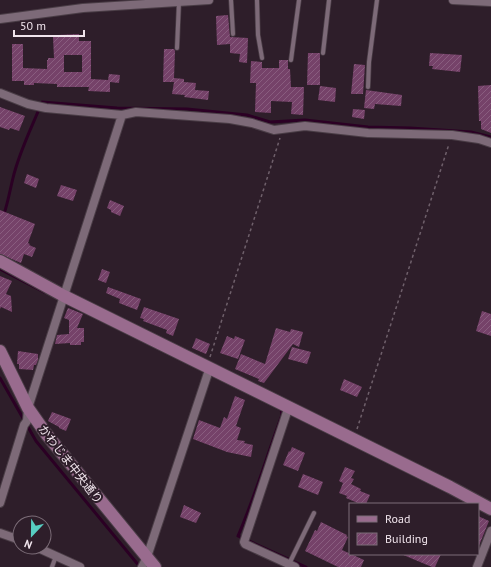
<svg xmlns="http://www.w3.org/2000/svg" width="491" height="567" font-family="'PT Sans','Noto Sans JP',sans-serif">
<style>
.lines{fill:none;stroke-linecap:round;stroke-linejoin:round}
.stream{stroke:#2b0024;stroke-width:3}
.building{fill:url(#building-hatch);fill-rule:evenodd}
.lane-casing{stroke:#4a3d46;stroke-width:5.5}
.street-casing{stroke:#4a3d46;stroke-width:10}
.secondary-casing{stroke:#4a3d46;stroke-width:14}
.path{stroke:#6f606b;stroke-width:1.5;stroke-dasharray:3 3;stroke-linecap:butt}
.lane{stroke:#7d6a78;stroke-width:4}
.street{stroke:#7d6a78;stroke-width:8}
.secondary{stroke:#996b8e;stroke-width:12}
.labels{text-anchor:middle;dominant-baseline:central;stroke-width:4;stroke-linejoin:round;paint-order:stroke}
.street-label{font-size:12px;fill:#f0e4ec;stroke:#2e1e2a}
</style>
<defs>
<pattern id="building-hatch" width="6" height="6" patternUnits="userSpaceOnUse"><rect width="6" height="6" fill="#754269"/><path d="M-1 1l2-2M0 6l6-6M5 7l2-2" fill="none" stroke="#895d7f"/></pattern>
</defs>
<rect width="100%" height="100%" fill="#2e1e2a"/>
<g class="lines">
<path class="stream" d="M4,214C8,202 10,190 13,178C19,152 32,127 42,102L117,108L187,109L247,115L270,122L305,120L368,127L410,128L471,132L491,137
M0,269L44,292
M0,378L36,441L140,567
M279,408L281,409L282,415C267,455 255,497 238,536L306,567"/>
</g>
<path class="building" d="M228,15L230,37L248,38L247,63L239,62L240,54L230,53V44L217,45L216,16Z
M79,34V41H91V79L108,80L109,74L120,75L119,83L110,82V92L88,91L89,87H57V84L34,83V85H24V81H12V44H23V68L47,69V60H48V58H54L53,37H58V35ZM64,55H82V72H64Z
M164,49H174L175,51L174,78L184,79V82L196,83L195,90L209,91L208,100L184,97L185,95L172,94L174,82H163Z
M308,53H320V85H307Z
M430,53L462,55L460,72L432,69L433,66H429Z
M279,60H288V69H290L291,87H304L303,115L291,114L292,102L271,101V113L255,112L256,83H250L251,61L262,62V68H279Z
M354,64L365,65L363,94H351Z
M491,85V133L481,129V121H479L478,86Z
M320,86L336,88L335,102L318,100Z
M366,90L402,95L401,106L375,104L374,109L364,108Z
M0,107L25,116L19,131L10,128L9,130L0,127Z
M353,109L365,110L364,119L352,117Z
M27,174L39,179L36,188L24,183Z
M61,185L77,190L73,201L57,196Z
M110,200L124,206L120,216L111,212V210L107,208Z
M0,210L35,224L28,243L30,244L29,245L36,248L32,257L24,254L21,263L0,254Z
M102,269L110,272L106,283L98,280Z
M0,276L12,281L6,294L11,296L12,312L1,307L0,309Z
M108,287L141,299L137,310L119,303L120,299L106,293Z
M144,307L179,319L173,336L166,333L167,330L143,321L144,319L140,318Z
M68,308L83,314L77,328H84V342H81V345H70V343L55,344L57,335L69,334V320L64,318Z
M482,311L491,314V336L476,331Z
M276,328L290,332L291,329L303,332L299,347L293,344L264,383L258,381L259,379L235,369L241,354L265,364Z
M227,336L234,339L235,336L245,340L238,359L220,353Z
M196,338L210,344L206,354L192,348Z
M292,347L311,352L307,364L288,359Z
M18,351L38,354V360L36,365H34L33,370L19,369V364H17Z
M344,379L362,387L357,397L340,390Z
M235,396L245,400L236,426L241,428L237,440L245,441L244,443L253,445L251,457L227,452L193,439L199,420L220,428L224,417L227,419Z
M52,412L71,419L66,431L59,428V427L48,421Z
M292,447L305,453L298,471L283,465L289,451L290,452Z
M345,467L355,471L351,478L354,479L351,484L361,489L360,491L370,495L366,504H360L346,498L347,496L339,493L343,483L339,481Z
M303,474L323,482L318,495L298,487Z
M184,505L201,513L196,523L180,517Z
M478,516L489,521L478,548Z
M321,522L347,535L346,536L348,537L342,550L364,560L361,567H338L305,551L315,530L317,531Z
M401,554H441L435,567H432Z"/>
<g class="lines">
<g class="lane-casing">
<path id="lane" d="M231,0L233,34
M257,0L258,35L262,58
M177,48L179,2
M323,53L329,0
M291,60L299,0
M368,87L369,62L377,0
M289,564L314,513
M52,567L56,556"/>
</g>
<g class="street-casing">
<path id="street" d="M453,0L491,2
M0,19L83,8L209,0
M0,93L28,104L46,108L122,115L136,112L230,119L252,123L274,130L305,126L368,133L452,135L479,139L491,143
M289,406L244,542L245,544L295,567
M0,503L24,425L27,421L28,408L122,115
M0,533L20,540
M36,547L80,567
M142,567L147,557L210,367
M477,567L491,531"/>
</g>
<g class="secondary-casing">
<path id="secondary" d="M0,261L64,296L450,487L491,509
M0,351L28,408L47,435L155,567"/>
</g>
<path class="path" d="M210,357L280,138
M357,429L449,144"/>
<use href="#lane" class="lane"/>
<use href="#street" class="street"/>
<use href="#secondary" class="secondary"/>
</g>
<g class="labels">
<g class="street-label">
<text transform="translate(71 464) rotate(52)">かわじま中央通り</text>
</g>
</g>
<rect x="349" y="503" width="130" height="52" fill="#2e1e2a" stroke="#7c6d78"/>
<rect x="357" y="516" width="20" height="6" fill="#996b8e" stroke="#7c6d78"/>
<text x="385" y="523" font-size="12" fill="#f0e4ec">Road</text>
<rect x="357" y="533" width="20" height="12" fill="url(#building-hatch)" stroke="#7c6d78"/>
<text x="385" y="543" font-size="12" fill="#f0e4ec">Building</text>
<g transform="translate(32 535) rotate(202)"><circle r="19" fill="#2e1e2a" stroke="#7c6d78"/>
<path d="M0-3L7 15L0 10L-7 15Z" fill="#57cec2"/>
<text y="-6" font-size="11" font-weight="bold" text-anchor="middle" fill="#f0e4ec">N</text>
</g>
<path d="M14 30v6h70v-6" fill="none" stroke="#f0e4ec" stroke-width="2"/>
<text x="20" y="30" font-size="12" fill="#f0e4ec" stroke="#2e1e2a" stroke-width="3" paint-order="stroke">50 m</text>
</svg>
